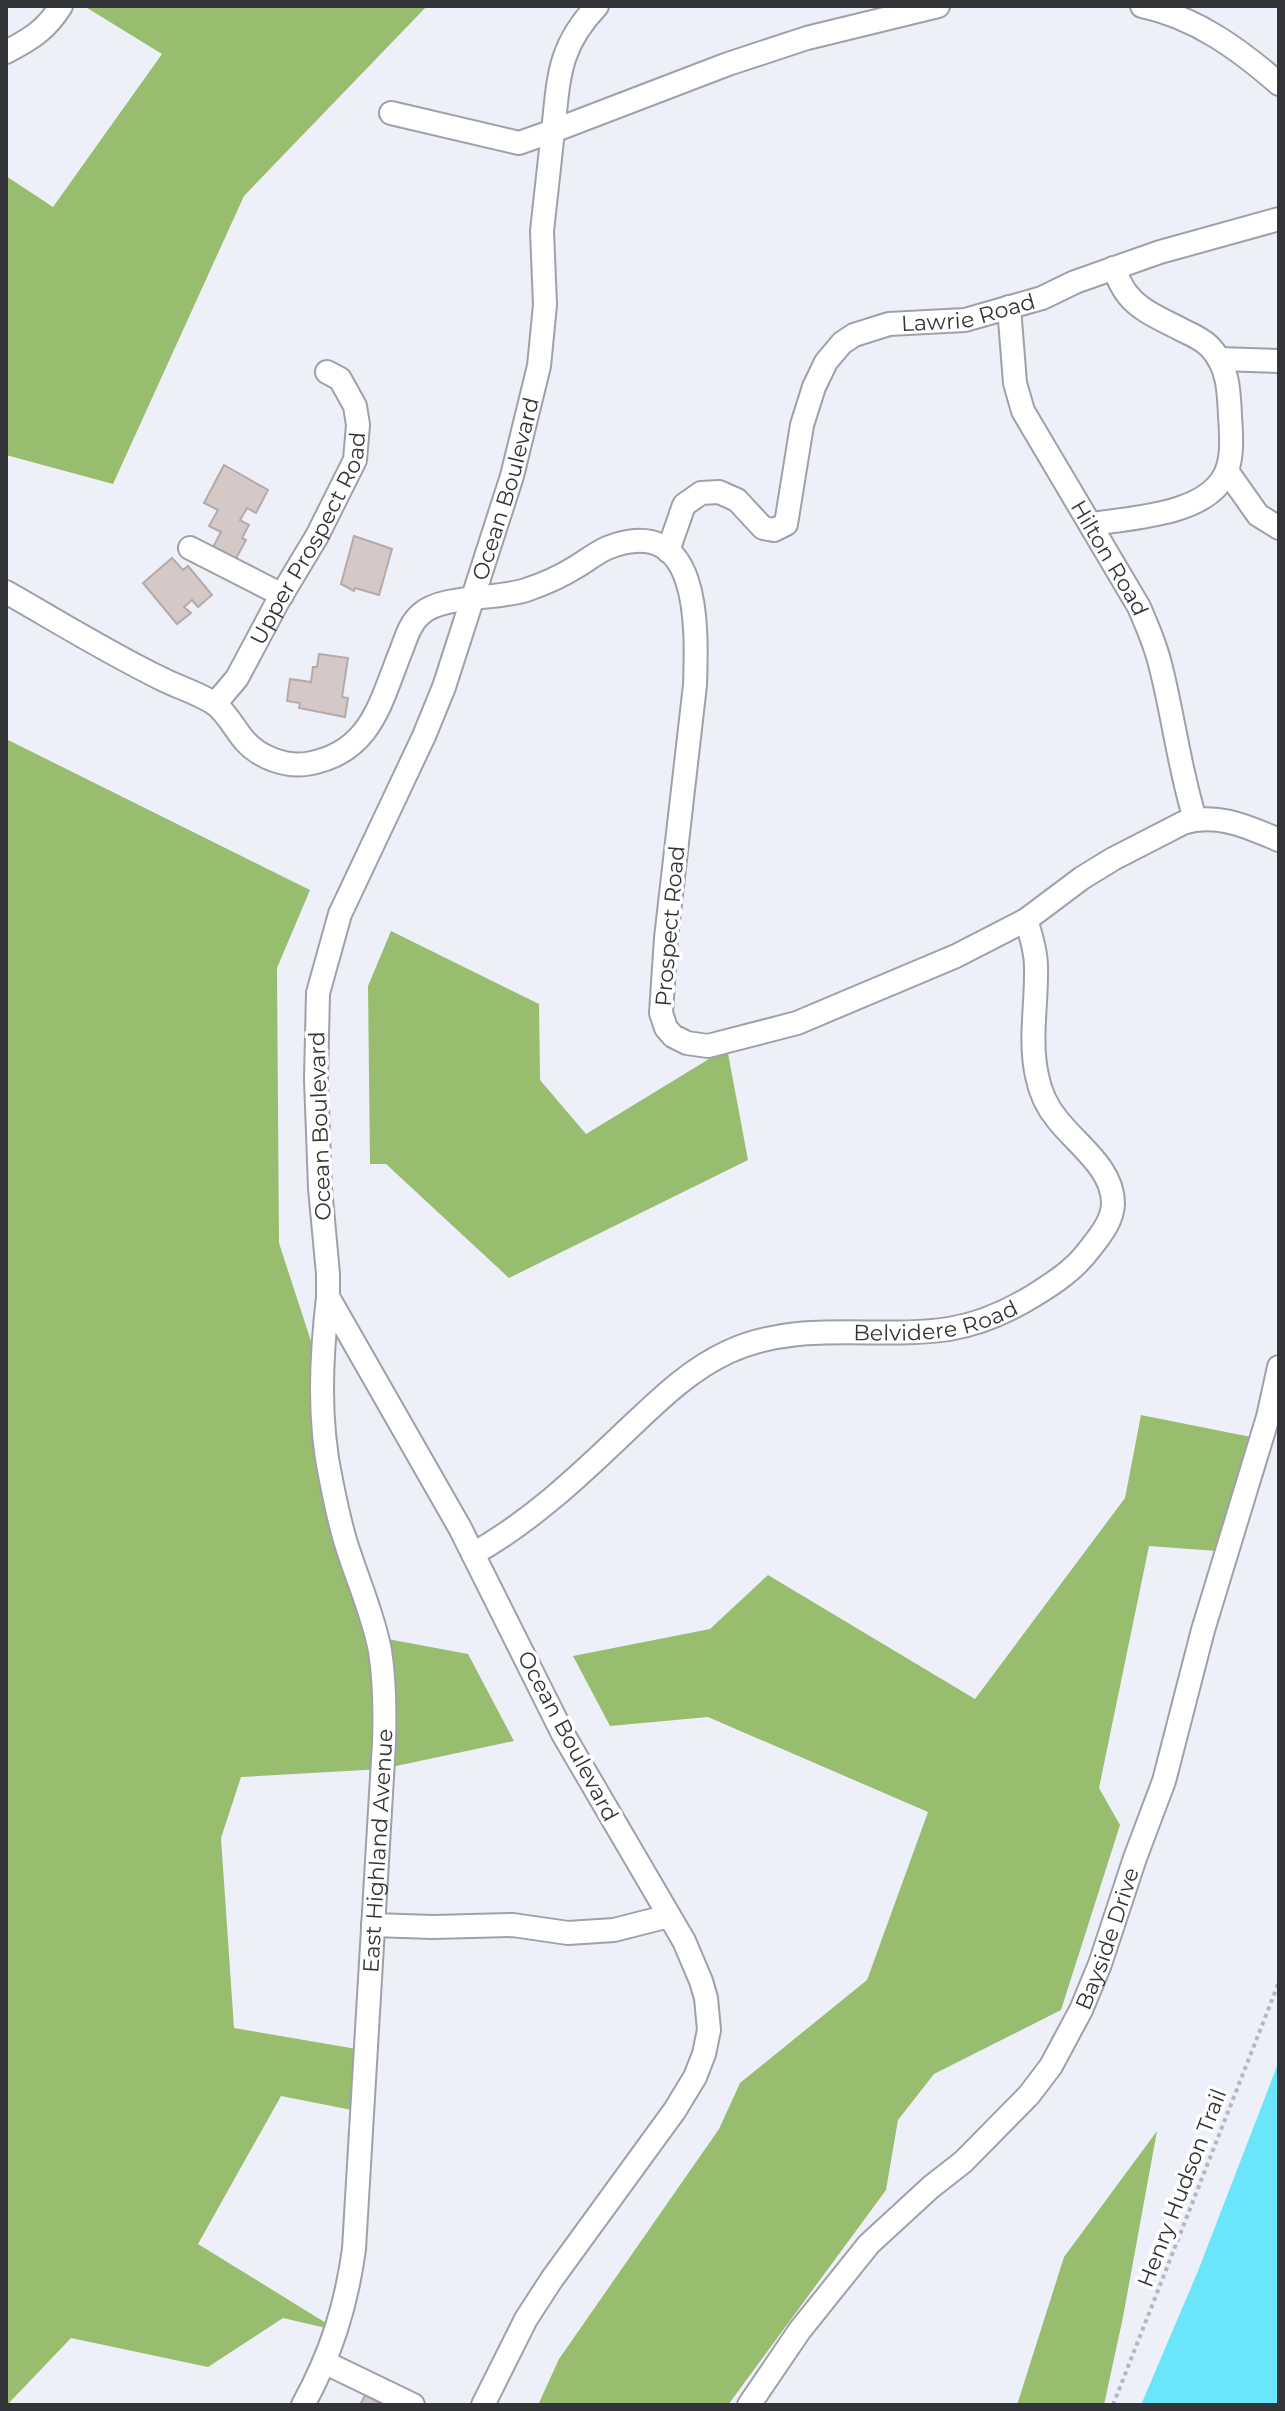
<svg xmlns="http://www.w3.org/2000/svg" width="1285" height="2411" font-family="Montserrat,sans-serif">
<style>
.forest{fill:#99bd6e}
.water{fill:#6ae5fa}
.building{fill:#d4c9c7;stroke:#b5aaa9;stroke-width:2}
.lines{fill:none;stroke-linecap:round;stroke-linejoin:round}
.minor-casing{stroke:#9ea1aa;stroke-width:26}
.path{stroke:#b4b7be;stroke-width:4;stroke-dasharray:4 4;stroke-linecap:butt}
.minor{stroke:#fff;stroke-width:22}
.labels{text-anchor:middle;dominant-baseline:central;stroke-width:7;stroke-linejoin:round;paint-order:stroke}
.street-label{font-size:22px;fill:#333438;stroke:#fff}
</style>
<rect width="100%" height="100%" fill="#edf0f9"/>
<path class="forest" d="M84,6H427L244,196L113,484L6,455V176L53,207L162,54Z
M6,739L310,890L277,968L279,1243L324,1381L325,1471L382,1638L468,1654L514,1741L382,1769L241,1777L221,1838L234,2028L374,2052L372,2114L281,2096L198,2244L339,2331L283,2318L208,2367L71,2338L7,2405Z
M391,931L539,1004L540,1080L586,1134L727,1048L748,1160L509,1278L386,1164H370L368,986Z
M1141,1415L1261,1439L1230,1552L1149,1546L1099,1788L1120,1825L1061,2010L934,2074L898,2120L886,2190L728,2405H538L559,2359L719,2129L740,2083L867,1980L928,1812L708,1717L610,1726L573,1656L710,1629L768,1575L975,1699L1125,1498Z
M1157,2131L1123,2317L1104,2405H1017L1064,2257Z"/>
<path class="water" d="M1279,2061V2405H1141L1198,2271Z"/>
<path class="building" d="M224,465L268,490L256,513L247,508L240,520L249,525L242,538L246,540L233,564L211,551L221,532L209,526L218,510L204,503Z
M354,536L392,549L379,595L355,588L354,591L341,584Z
M172,558L183,570L188,566L212,595L198,607L192,600L184,607L191,613L177,624L143,583Z
M319,654L348,658L342,697L348,698L345,717L299,708L300,703L287,701L290,679L311,682L313,667H317Z
M365,2395L384,2405H360Z"/>
<g class="lines">
<g class="minor-casing">
<g id="minor">
<path d="M1142,6C1195,17 1239,49 1279,84"/>
<path d="M6,52C31,39 46,30 61,6"/>
<path d="M391,113L519,143L553,131C559,77 558,47 597,6"/>
<path id="s1" d="M1009,307L1015,383L1023,411L1139,607C1148,628 1157,649 1162,672C1174,721 1180,771 1195,819"/>
<path d="M1219,359L1279,361"/>
<path d="M1227,471L1258,515L1279,528"/>
<path d="M1091,524C1131,518 1211,515 1227,470C1233,454 1231,432 1230,416C1229,390 1228,366 1210,347C1203,340 1193,335 1184,331C1166,321 1141,312 1128,295C1121,287 1118,277 1113,268"/>
<path d="M190,548L282,595"/>
<path id="s2" d="M668,551L684,505L701,493L719,492L737,500L763,528L774,530L786,524L802,425L814,387L826,362L842,343L854,335L889,324L965,320L1042,298L1075,282L1160,252L1279,219"/>
<path d="M6,592C57,621 107,652 160,678C177,687 199,693 215,704C228,714 235,730 245,741C259,757 285,767 306,764C371,754 380,703 401,651C406,638 410,623 421,614C441,595 500,599 526,590C544,584 560,577 576,567C586,561 596,553 607,548C701,511 697,626 695,685L666,938L661,1013L666,1028L673,1036L687,1043L708,1046L797,1023L956,956L1026,920L1082,878L1113,859L1183,823C1217,812 1248,827 1279,840"/>
<path id="s3" d="M215,704L237,678L278,601L317,536L355,460L358,425L355,406L340,379L327,372"/>
<path id="s4" d="M473,1554C530,1522 577,1478 624,1433C656,1403 687,1371 728,1352C798,1319 876,1340 949,1329C980,1324 1007,1312 1033,1296C1054,1283 1074,1270 1089,1250C1099,1237 1113,1221 1113,1203C1113,1168 1076,1144 1057,1119C1047,1107 1040,1091 1037,1076C1029,1040 1037,1003 1036,967C1036,951 1031,935 1026,920"/>
<path d="M373,1925L433,1927L513,1925L568,1933L614,1930L669,1916"/>
<path d="M324,2362L413,2405"/>
<path id="s5" d="M303,2405C331,2354 346,2307 354,2249L384,1743C385,1712 385,1682 380,1651C373,1613 356,1577 345,1540C339,1520 335,1500 331,1480C318,1420 321,1358 328,1297"/>
<path id="s6" d="M483,2405L526,2319L552,2279L675,2110L695,2077L704,2054L709,2030L706,1998L701,1981L684,1941L563,1734L460,1528L328,1297V1274L320,1188L316,1079L318,993L340,914L424,736L444,687L512,476L539,366L545,305L542,231L553,131L728,64L807,38L938,6"/>
<path id="s7" d="M749,2405L800,2330L869,2244L931,2187L963,2162L1029,2095L1051,2066L1081,2010L1100,1964L1135,1858L1164,1781L1203,1630L1268,1417L1279,1367"/>
</g>
</g>
<path class="path" d="M1113,2405L1279,1982"/>
<use href="#minor" class="minor"/>
</g>
<g class="labels">
<g class="street-label">
<text stroke="none"><textPath href="#s2" startOffset="494">Lawrie Road</textPath></text>
<text stroke="none"><textPath href="#s6" startOffset="2114">Ocean Boulevard</textPath></text>
<text stroke="none"><textPath href="#s3" startOffset="192">Upper Prospect Road</textPath></text>
<text stroke="none"><textPath href="#s1" startOffset="276">Hilton Road</textPath></text>
<text transform="translate(670 926) rotate(-85)">Prospect Road</text>
<text transform="translate(320 1126) rotate(-92)">Ocean Boulevard</text>
<text stroke="none"><textPath href="#s4" startOffset="538">Belvidere Road</textPath></text>
<text transform="translate(568 1736) rotate(62)">Ocean Boulevard</text>
<text stroke="none"><textPath href="#s5" startOffset="564">East Highland Avenue</textPath></text>
<text stroke="none"><textPath href="#s7" startOffset="596">Bayside Drive</textPath></text>
<text transform="translate(1182 2188) rotate(-69)">Henry Hudson Trail</text>
</g>
</g>
<rect width="1285" height="2411" fill="none" stroke="#333438" stroke-width="16"/>
</svg>
